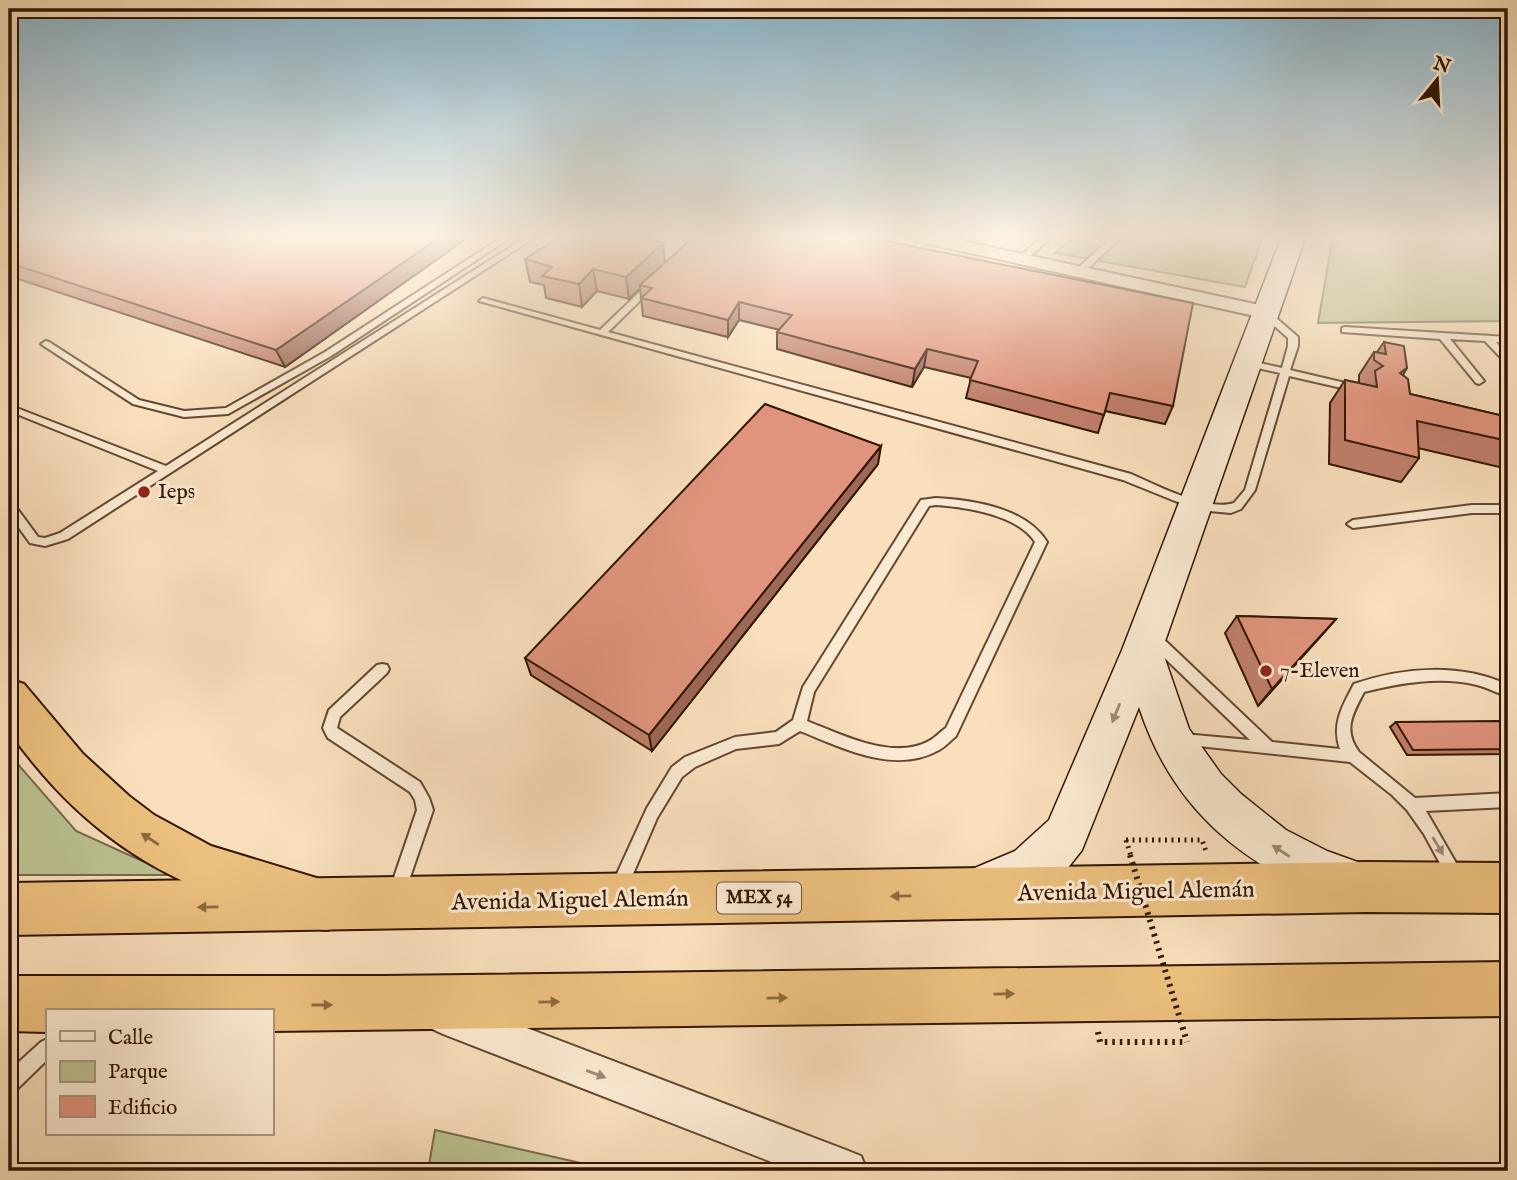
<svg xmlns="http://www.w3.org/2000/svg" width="1517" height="1180" font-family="'IM FELL English',serif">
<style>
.green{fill:#bcc292;stroke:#766c49;stroke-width:2}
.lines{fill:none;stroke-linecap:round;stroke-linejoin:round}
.service-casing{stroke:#63482f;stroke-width:4}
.minor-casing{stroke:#63482f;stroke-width:4}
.secondary-casing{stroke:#311500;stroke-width:3}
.trunk-casing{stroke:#311500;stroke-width:4}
.motorway-casing{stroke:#311500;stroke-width:4}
.path-far1{stroke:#311500;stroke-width:5;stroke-dasharray:2 4.5;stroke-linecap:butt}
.path{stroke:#311500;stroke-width:6;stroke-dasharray:2.5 5;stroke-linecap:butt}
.service{fill:#fbead3;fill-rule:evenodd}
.minor{fill:#fbead3;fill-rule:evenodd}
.secondary{fill:#fbead3;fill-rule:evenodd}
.trunk{fill:#ecc07e;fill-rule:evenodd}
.motorway{fill:#ecc07e;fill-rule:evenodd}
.path-bridge-far1{stroke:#311500;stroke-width:5;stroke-dasharray:2 4.5;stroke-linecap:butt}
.path-bridge{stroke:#311500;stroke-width:6;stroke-dasharray:2.5 5;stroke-linecap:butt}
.wall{fill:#c17f6c;stroke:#311500;stroke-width:2}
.shaded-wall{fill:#9d6858;stroke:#311500;stroke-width:2}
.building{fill:#e0947d;stroke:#311500;stroke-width:2}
.oneway{fill:#a08a74}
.oneway2{fill:#8e6a3f}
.poi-dot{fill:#8f2418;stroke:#fbead3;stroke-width:2.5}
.labels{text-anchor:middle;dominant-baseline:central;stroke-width:6;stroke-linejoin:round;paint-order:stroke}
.shield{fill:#fbead3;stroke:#6e553f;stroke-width:2}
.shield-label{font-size:19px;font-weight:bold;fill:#311500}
.poi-label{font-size:21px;fill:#311500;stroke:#fbead3;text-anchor:start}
.near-street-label{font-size:24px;fill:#311500;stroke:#fbead3}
</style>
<rect width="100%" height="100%" fill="#f9dfbc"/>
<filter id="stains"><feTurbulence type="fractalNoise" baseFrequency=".00286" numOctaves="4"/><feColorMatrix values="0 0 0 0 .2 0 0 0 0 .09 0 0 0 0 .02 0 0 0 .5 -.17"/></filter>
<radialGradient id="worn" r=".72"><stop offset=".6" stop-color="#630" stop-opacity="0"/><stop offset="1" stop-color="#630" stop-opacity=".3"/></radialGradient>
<path class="green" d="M1076,236H1263L1245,287L1055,253Z
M1333,236H1508V321L1318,323Z
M9,754L76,831L173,875H9Z
M435,1130L616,1171H428Z"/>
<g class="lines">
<g class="service-casing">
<path id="service" d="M504,236H513L331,356L228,414L184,417L133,404L41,344L46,341L49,342L139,400L184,411L226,408L325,352Z
M528,236H537L68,539L45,546L30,543L9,514V502L13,503L38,537L45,538L60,533L158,471L9,411V405L166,466Z
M1044,236H1053L1026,260H1020V256Z
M1111,238L1118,240L1084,272H1078V268Z
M649,283L656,285L608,332L1131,474C1156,485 1208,512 1234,503L1245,490L1280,373L1244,365L1242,363L1247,360L1282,368L1288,346V338L1262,315V311H1268L1298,337V346L1290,370L1358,386L1360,388L1355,391L1289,376L1255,490L1241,509L1231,513L1209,511L1175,501L1123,480L479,301L483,298L600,330Z
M1345,327L1508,337V343L1496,342L1508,355V363L1505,362L1485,341L1450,339L1484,381L1479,384L1476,383L1440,339L1342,332V328Z
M936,498C973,500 1026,508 1047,542L956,736C950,741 945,747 939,750C894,775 843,748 800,731L779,744L736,749L695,767L682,777L657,818L624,895L618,897L612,895L610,889L647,808L672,767L685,757L735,737L776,732L793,720L803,687L921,500ZM936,505C966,507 1018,515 1035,542L946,728C940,732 935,738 929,741C893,761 840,734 807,721L814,692L929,506Z
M1472,505H1508V513H1472L1353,528L1347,524L1353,520Z
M1151,631L1156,632L1272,742L1340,749C1331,724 1343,705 1354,684C1403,667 1461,663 1508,685V697C1498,693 1488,688 1477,685C1440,676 1400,683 1364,692C1352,715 1343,730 1359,752L1415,798L1508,793V807L1426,811L1463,875L1461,880L1455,883L1449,880L1424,834L1407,810L1392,795L1350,762L1179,744L1177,740L1179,736L1184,734L1250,740L1146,640L1145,636L1146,632Z
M382,664L387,665L389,669L387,673L340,717L337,728L420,782L429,798L433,810L405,892L403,898L397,900L391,898L389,892L417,810L415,800L410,792L328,738L323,728L329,710L377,665Z
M47,1039V1060L16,1090L9,1092V1071L41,1042Z"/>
</g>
<g class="minor-casing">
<path id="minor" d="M908,236H939L1264,306L1273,312L1264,318L916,241Z
M443,996L846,1150L861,1156L867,1171H795L443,1034L430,1028L424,1015L430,1002Z"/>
</g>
<g class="secondary-casing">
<path id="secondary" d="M1282,236H1306L1162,650L1189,729L1221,774L1241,794L1286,830L1327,851L1363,864L1370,881L1363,898L1346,905C1245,868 1173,811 1139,707L1082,850L1067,869L1048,884L1027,896L987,911L970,904L963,887L970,870L1015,851L1049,820L1122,650Z"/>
</g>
<g class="trunk-casing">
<path id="trunk" d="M1366,862L1508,863V913L1366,912L9,935V883Z
M1508,962V1016L271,1031V1010H47V1032L9,1031V976H384Z"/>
</g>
<g class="motorway-casing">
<path id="motorway" d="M9,679L24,684L83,754L129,796L154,815L211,846L346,887L354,905L346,923C340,925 332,930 326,930C308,929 287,920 270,914C156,880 78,829 9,731Z"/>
</g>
<path class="path-far1" d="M1126,840H1202L1207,854"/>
<path class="path" d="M1098,1032L1100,1042H1187"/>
<use href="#service" class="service"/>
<use href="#minor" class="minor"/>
<use href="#secondary" class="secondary"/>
<use href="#trunk" class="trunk"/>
<use href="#motorway" class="motorway"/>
<path class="path-bridge-far1" d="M1126,840L1131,856"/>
<path class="path-bridge" d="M1130,855L1187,1042"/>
</g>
<path class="wall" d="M9,236H470L285,367L9,276Z
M525,259L665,263L1173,406L1165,424L1105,411L1098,433L966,398L971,378L924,367L912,387L777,349V332L780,330L739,320L728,337L643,316L640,288L629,299L597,291L582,307L546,298L544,285L530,282Z
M1384,342L1407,368L1403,375L1410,394L1508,417V469L1418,448L1419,458L1401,482L1329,464L1330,403L1345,380L1359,383V375L1374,352H1377Z
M878,464L652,751L531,675L525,658Z
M1237,616L1336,619L1258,706L1225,633Z
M1396,722L1508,734V754L1407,755L1390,727Z"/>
<path class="shaded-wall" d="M442,236H470L285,367L276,350Z
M663,243L665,264L640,285V288L629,299L626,277Z
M593,269L597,291L582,307L579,284Z
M739,302V320L728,337V320Z
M927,349L924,367L912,387L915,369Z
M881,446L878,464L652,751L649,735Z
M1336,619L1321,636L1258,706L1272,689Z"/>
<path class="building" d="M9,236H442L276,350L9,263Z
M561,236H603L608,237L609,236H634L663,243L626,277L593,269L579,284L542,276L552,267L525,259Z
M695,236H861L1193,303L1173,406L1110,393L1104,415L970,380L978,361L927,349L915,369L777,332L792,315L739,302L728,320L641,298L652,288L640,285Z
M1384,342L1404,346L1407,368L1400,373L1408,379L1410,394L1508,417V441L1417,421L1419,458L1345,440V380L1377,387L1375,371L1383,366L1374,360V352L1386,354Z
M765,404L881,446L649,735L525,658Z
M1237,616L1336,619L1272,689Z
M1499,721L1508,734V749L1413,750L1396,722Z"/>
<defs><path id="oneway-solid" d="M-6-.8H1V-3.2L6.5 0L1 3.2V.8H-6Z" transform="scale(1.75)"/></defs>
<g class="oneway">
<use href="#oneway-solid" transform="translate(1116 713) rotate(112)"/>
<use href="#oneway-solid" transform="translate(1438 846) rotate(59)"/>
<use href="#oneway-solid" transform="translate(1281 851) rotate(-147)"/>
<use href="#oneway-solid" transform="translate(596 1074) rotate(20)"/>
</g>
<g class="oneway2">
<use href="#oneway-solid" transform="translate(150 839) rotate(-147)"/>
<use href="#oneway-solid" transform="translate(901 896) rotate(179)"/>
<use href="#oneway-solid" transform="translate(208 907) rotate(179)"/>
<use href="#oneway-solid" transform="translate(1004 994) rotate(-1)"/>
<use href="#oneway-solid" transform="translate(777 998) rotate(-1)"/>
<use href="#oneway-solid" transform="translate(549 1002) rotate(-1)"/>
<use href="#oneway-solid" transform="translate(322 1005)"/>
</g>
<linearGradient id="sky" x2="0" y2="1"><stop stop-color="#8ab8d1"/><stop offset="0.59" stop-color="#fcf1e1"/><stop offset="1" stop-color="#fcf1e1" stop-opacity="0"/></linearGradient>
<rect width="1517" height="401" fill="url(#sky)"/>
<g class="poi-dot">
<circle cx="144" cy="492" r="7"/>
<circle cx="1266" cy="671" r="7"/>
</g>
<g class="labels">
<rect class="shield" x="717" y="882.5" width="84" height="31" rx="5"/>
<g class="shield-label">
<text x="759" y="898">MEX 54</text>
</g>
<g class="poi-label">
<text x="158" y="492">Ieps</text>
<text x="1280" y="671">7-Eleven</text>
</g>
<g class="near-street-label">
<text transform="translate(1136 892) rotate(-1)">Avenida Miguel Alemán</text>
<text transform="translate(570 901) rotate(-1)">Avenida Miguel Alemán</text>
</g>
</g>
<rect width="1517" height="1180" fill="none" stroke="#f9dfbc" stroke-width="35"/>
<rect x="10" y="10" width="1496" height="1159" fill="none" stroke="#311500" stroke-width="3.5"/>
<rect x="18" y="18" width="1482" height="1145" fill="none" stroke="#311500" stroke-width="2"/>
<rect x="46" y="1009" width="228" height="126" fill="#fbead3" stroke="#aa957f" stroke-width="2"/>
<rect x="60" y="1031" width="35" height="10" fill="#fbead3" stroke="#aa957f" stroke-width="2"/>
<text x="108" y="1044" font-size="21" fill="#311500">Calle</text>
<rect x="60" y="1061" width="35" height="21" fill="#bcc292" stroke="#aa957f" stroke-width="2"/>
<text x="108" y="1078" font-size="21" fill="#311500">Parque</text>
<rect x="60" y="1096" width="35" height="21" fill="#e0947d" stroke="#aa957f" stroke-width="2"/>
<text x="108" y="1114" font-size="21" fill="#311500">Edificio</text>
<g transform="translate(1437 80) rotate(18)" stroke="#fbead3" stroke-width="5" paint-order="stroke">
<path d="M0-5L12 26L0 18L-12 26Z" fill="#311500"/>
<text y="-10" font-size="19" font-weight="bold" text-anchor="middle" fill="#311500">N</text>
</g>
<rect width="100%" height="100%" filter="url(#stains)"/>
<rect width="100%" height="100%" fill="url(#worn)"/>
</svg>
